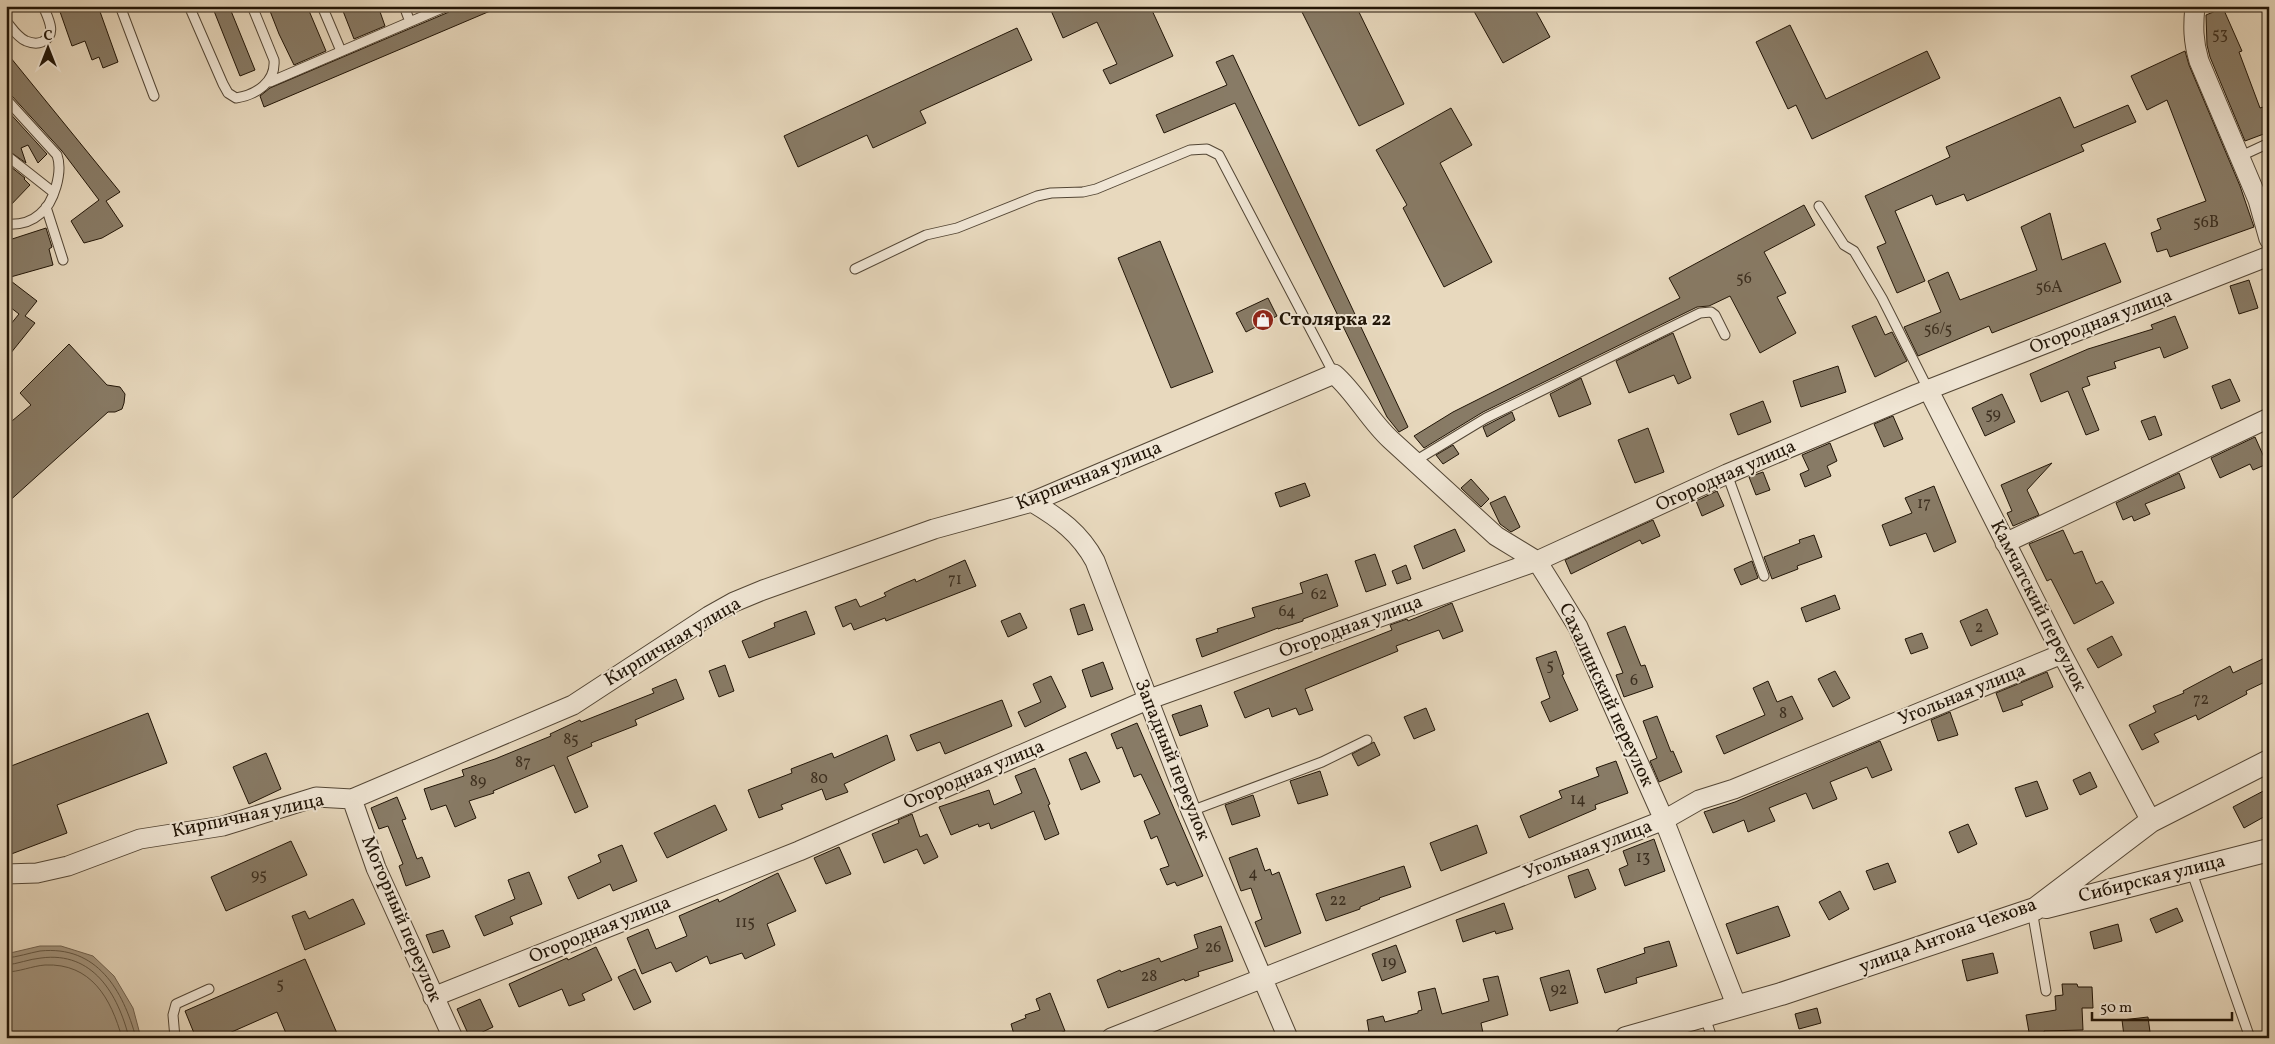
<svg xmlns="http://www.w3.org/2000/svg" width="2275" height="1044" font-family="Vollkorn,serif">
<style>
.water{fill:#a49680;stroke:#706250}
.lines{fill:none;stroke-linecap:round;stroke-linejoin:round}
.shore{stroke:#625644;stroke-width:1}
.building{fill:#887b66;stroke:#211507}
.service-casing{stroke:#534635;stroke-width:11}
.minor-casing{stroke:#534635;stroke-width:21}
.tertiary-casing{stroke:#534635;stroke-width:24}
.service{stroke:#f0e6d5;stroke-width:9}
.minor{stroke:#f0e6d5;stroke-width:19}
.tertiary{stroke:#f0e6d5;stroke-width:22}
.labels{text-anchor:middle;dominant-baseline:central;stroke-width:4;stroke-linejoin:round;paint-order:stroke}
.number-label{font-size:16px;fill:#3b2e1f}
.poi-label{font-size:19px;font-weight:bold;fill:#211507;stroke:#f0e6d5;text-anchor:start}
.street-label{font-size:19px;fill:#211507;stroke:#f0e6d5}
</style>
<rect width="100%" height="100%" fill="#e8d9be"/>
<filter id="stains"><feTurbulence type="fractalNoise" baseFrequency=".004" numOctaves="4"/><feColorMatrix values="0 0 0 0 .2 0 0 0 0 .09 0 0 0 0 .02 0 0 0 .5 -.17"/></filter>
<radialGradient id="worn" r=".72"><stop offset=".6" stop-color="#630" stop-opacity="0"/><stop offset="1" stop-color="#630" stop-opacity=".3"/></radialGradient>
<path class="water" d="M40,946H61L93,956L114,976L133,1008L141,1038H6V954Z"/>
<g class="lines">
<path class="shore" d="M6,958C18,957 29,953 40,951C97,945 123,990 136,1038
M6,965C18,964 29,959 41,958C93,951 118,994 129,1038
M6,972C19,972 32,966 45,965C91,963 111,998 122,1038"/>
</g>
<path class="building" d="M58,6H98L118,62L103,68L99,57L92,60L85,41L72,46Z
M212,6H229L255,70L240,76Z
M268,6H307L326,51L294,65L279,34Z
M341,6H378L385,26L354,39Z
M453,6H502L264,107L260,96L270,88L449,12Z
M1049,6H1150L1173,56L1110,84L1103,70L1117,64L1097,22L1063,38Z
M1299,6H1356L1404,104L1359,126Z
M1471,6H1533L1550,37L1503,63Z
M2223,8L2242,51L2239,52L2260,108L2263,107L2269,121V132L2245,141L2210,57L2207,45L2206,15Z
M1790,25L1826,99L1927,51L1940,78L1812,139L1796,105L1788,109L1756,42Z
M1017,28L1032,60L920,111L926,123L873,148L867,135L798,167L784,136Z
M2185,51L2189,65L2240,186L2254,227L2170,257L2167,249L2157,252L2151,233L2161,229L2157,219L2206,201L2167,100L2147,110L2131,76Z
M6,52L120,192L106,201L123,226L102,238L84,243L71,221L99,200L62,151L11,95L6,93Z
M1233,55L1408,427L1399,432L1387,417L1235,103L1164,133L1156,115L1227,85L1216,62Z
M2060,97L2074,128L2128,105L2136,122L2081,145L2084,151L1967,201L1964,194L1936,205L1932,195L1895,211L1925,281L1897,293L1877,247L1886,243L1865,196L1950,157L1946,147Z
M1451,108L1472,145L1440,163L1492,262L1444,287L1403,208L1407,205L1376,150Z
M6,109L47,154L38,163L28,145L21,148L26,163L6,149Z
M6,163L25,178L24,179L30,185L6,210Z
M1804,205L1815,225L1764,252L1786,293L1777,297L1796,333L1760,353L1730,296L1709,306L1697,307L1483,412L1424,448L1414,436L1453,412L1680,298L1669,278Z
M2050,213L2062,260L2105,243L2121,282L1992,333L1989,326L1918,356L1904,327L1941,312L1928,281L1948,272L1960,300L2037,270L2021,227Z
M46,228L52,247L49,249L53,265L7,278L37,301L25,316L35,323L6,359V330L19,314L6,304V241Z
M1160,241L1213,372L1171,388L1118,258Z
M2249,280L2258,308L2239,314L2230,286Z
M1268,298L1277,316L1246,332L1236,313Z
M1876,316L1885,335L1892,332L1907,361L1875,377L1852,326Z
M2175,316L2188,348L2164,358L2160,347L2114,362L2116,368L2087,377L2090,385L2082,388L2099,430L2086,435L2068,391L2041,402L2030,374L2088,349L2153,329L2151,325Z
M1673,333L1691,378L1678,384L1674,375L1629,393L1616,361Z
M69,344L107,385L120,387L125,394L124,403L122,409L115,412H108L6,504V426L31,405L20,393Z
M1838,366L1846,392L1801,407L1793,381Z
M1581,378L1591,404L1559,417L1550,394Z
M2230,379L2240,401L2221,409L2212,386Z
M2002,394L2015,422L1985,436L1972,408Z
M1763,401L1771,422L1738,435L1730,414Z
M1512,412L1515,420L1487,437L1483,427Z
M1893,416L1903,439L1884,447L1874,424Z
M2155,416L2162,435L2149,440L2141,421Z
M1648,428L1664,472L1635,483L1618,440Z
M2255,437L2267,464L2253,470L2250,464L2220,478L2211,458Z
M1830,443L1837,461L1827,466L1831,476L1805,487L1800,474L1809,470L1802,455Z
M1453,445L1459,454L1443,464L1436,455Z
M2052,463L2027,490L2039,515L2013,526L2007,513L2012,511L2001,485Z
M1763,472L1770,490L1756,495L1749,477Z
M2179,473L2185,488L2145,504L2150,514L2134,521L2132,516L2123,520L2116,503Z
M1471,479L1489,499L1481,507L1461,488Z
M1305,483L1310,496L1280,507L1275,493Z
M1934,486L1956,542L1934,552L1926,533L1890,546L1882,525L1912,513L1905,498Z
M1717,491L1724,506L1702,516L1696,501Z
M1505,496L1520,527L1511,532L1500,524L1490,503Z
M1653,520L1660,536L1642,544L1640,540L1571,574L1565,560Z
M1455,529L1465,551L1423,569L1414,546Z
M2063,530L2074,554L2082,551L2096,584L2102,581L2114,603L2074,624L2051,579L2047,581L2029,544Z
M1814,535L1822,557L1797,566L1798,569L1772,579L1764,557L1800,543L1799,540Z
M1375,554L1386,585L1366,592L1355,561Z
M965,560L976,586L886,621L885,618L854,630L851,623L843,627L835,607L856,599L860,607L886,596L884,593L894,588L915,579L916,582Z
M1752,561L1758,578L1741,585L1734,569Z
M1406,565L1411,579L1397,584L1392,571Z
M1327,574L1338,606L1303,619V621L1278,629V628L1202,657L1196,639L1218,632L1217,629L1255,617L1252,608L1303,593L1300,583Z
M1835,595L1840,609L1806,622L1801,608Z
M1452,603L1463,631L1443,639L1439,630L1396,646L1398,651L1305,689L1313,710L1299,715L1296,708L1272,717L1269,708L1245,718L1234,692L1392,630L1390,625L1407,619L1408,621Z
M1084,604L1093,630L1078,635L1070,609Z
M1987,609L1998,634L1971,646L1960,621Z
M806,611L815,634L749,658L742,641L775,627L774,623Z
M1020,613L1027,628L1008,637L1001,621Z
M1625,626L1641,666L1645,665L1653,687L1624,697L1616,675L1623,673L1607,633Z
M1922,633L1928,648L1911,654L1905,639Z
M2112,636L2122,655L2098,668L2087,649Z
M1556,651L1564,674L1562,675L1578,710L1550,722L1541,702L1550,698L1536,658Z
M2269,656V680L2246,691L2247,694L2198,720L2196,715L2154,734L2159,742L2142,750L2129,725L2156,712L2153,706L2184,693L2183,691L2230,666L2233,673Z
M1103,662L1113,689L1091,697L1082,670Z
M725,665L734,691L719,697L709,671Z
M1835,671L1850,698L1833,707L1818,679Z
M2047,672L2053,687L2021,701L2023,705L2003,712L1996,693Z
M1051,676L1066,707L1025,727L1018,712L1041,702L1033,684Z
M676,679L684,699L635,720L637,725L591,743L592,746L567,757L588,807L575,813L554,765L493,791L494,793L469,801L476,818L455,827L446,805L431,810L424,789L464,776L462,770L495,759L551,736L550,734L580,720L581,722L654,693L652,689Z
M1768,681L1777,702L1792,696L1803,719L1724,754L1716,736L1765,715L1753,688Z
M1002,700L1012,726L945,754L940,742L917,751L910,735Z
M1201,705L1208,726L1180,736L1172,715Z
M1426,708L1435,730L1414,739L1404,717Z
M1950,712L1958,735L1938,741L1931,720Z
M148,713L167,763L57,805L67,833L6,856V768Z
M1657,716L1671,752L1673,751L1682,772L1659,782L1650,761L1657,758L1643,721Z
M1137,723L1203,876L1177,886L1175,882L1167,885L1160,869L1169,866L1157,836L1151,839L1144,821L1160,814L1141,774L1134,777L1122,747L1117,749L1111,734Z
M887,735L895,760L844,784L848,792L826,800L822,789L781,805L783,809L759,818L748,790L792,773L791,769L832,753L834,758Z
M1880,741L1892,770L1872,778L1867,767L1830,782L1837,799L1813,809L1806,793L1769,808L1775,821L1748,832L1744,820L1713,833L1704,812L1735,802Z
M1374,742L1380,755L1358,766L1352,754Z
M1086,752L1100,782L1081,790L1069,759Z
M266,753L281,789L249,804L233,767Z
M1616,761L1628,793L1595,805L1596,809L1529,838L1520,816L1562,798L1559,791L1599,776L1596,768Z
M1035,768L1050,804L1048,805L1059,834L1045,840L1034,811L991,829L989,823L979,827L978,824L951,835L939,807L989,790L994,805L1022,793L1015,776Z
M1320,771L1328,795L1298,804L1290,781Z
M2090,772L2097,787L2080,795L2073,780Z
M2037,781L2048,809L2026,817L2015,788Z
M2269,788V814L2244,828L2233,807Z
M1253,795L1260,816L1232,825L1225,805Z
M397,797L406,819L402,820L417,859L422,857L430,877L406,886L399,866L403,864L388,826L379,829L371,808Z
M715,805L727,830L667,858L654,833Z
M912,814L920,837L927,834L938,857L924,864L917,849L884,863L872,834L899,823L898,820Z
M1968,824L1977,844L1958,853L1949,832Z
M1477,825L1487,853L1441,871L1430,843Z
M1654,839L1665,871L1625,886L1619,869L1628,865L1623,851Z
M291,841L307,875L226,911L211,877Z
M622,845L637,881L613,891L610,884L578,899L568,877L601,862L598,855Z
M839,847L851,874L826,884L814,858Z
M1257,848L1265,871L1270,869L1272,875L1279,872L1301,933L1265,947L1255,922L1262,919L1251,888L1241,891L1229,858Z
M1888,863L1896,882L1874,890L1866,871Z
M1404,866L1411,887L1379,898L1380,899L1360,907V909L1326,921L1316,894Z
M1588,869L1596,889L1575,898L1568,876Z
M529,872L542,904L510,917L513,924L484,936L475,916L515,899L508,880Z
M778,873L796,911L767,924L775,945L745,959L742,953L710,964L707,956L676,972L671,962L642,974L627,938L648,929L656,949L687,936L679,916L718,899L719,902Z
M1840,891L1849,909L1829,920L1819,902Z
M353,899L365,924L305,950L292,916L305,911L309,919Z
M1504,903L1513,929L1496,934L1495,931L1463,942L1456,920Z
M1778,906L1790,936L1737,954L1726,924Z
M2177,908L2183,921L2156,933L2150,919Z
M2118,924L2122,941L2094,949L2090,932Z
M1221,926L1233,961L1198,972L1199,976L1185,981L1184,979L1108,1008L1097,980L1120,970L1121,972L1159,958L1161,962L1198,948L1194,935Z
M443,930L450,947L433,953L426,935Z
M1669,941L1677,966L1636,978L1637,983L1605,993L1597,969L1645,953L1644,948Z
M1396,945L1406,972L1382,981L1372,954Z
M596,947L612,980L582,994L585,1000L569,1006L562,989L519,1007L509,984L567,958L568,960Z
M1993,953L1998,973L1967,981L1962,960Z
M305,959L339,1038H288L277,1012L218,1038H196L185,1011Z
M635,969L651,1002L634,1010L618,977Z
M1569,970L1578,1003L1550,1011L1540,978Z
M1498,976L1508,1015L1481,1023L1484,1038H1370L1367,1020L1383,1016L1385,1022L1418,1013V1011L1422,1010L1418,992L1435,988L1442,1014L1489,1001L1483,979Z
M2062,984H2077L2078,987H2092L2093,1008H2082L2083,1030L2044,1031L2045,1038H2030L2026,1015L2056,1010L2055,996L2063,995Z
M1050,993L1065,1031L1047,1038H1015L1011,1024L1026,1018L1025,1015L1040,1010L1036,999Z
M480,999L493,1027L470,1038L457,1009Z
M1817,1008L1821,1023L1799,1029L1795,1014Z
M2148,1017L2150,1032L2124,1036L2122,1020Z"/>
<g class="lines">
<g class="service-casing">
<path id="service" d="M120,6L154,96
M189,6L223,84L228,93L236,98C256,95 276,82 274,60L252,6
M322,6L341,51
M404,6L410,22
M6,21C12,28 17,37 26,41C31,43 37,44 42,42C58,35 48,18 43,6
M270,82L447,6
M6,99L57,155C63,172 54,203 40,214C31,222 18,225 6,224
M6,155L53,192
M2241,156L2269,143
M1819,206L1844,245L1854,251L1882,298L1928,389
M46,207L63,260
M855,269L926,235L957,228L1037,196L1051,193L1083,192L1096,189L1190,150L1207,149L1219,155L1334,374
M1415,461L1486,418L1700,313L1711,312L1715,315L1725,335
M1727,474L1764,576
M1191,811L1322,762L1367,740
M2191,870L2250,1038
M2032,910L2046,991
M1705,1017L1712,1038
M175,1038L173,1015L176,1004L209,989"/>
</g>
<g class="minor-casing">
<path id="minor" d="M2195,6C2193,26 2193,41 2199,61L2258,200L2269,239
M1928,389L2062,654L2151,821
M1032,502C1059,518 1080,533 1095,561L1191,811L1288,1038
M2005,543L2269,418
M352,799L376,868L453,1038
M6,874L37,873L68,866L140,839L223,826L316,797L352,799L573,705L709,616L734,602L763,590L934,529L1032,502L1334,374C1356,393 1369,420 1391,440L1496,536L1537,561L1559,596L1578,627L1664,820L1737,1007
M433,997L799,851L1147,700L1537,561L1727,474L1917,394L2269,256
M1111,1038L1664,820L1699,800L1734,789L2062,654"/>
</g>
<g class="tertiary-casing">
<path id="tertiary" d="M2046,907L2269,850
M1626,1038L1781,994L2035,909L2151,821L2269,761"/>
</g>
<use href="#service" class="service"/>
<use href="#minor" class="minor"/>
<use href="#tertiary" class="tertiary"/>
</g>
<defs>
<g id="shop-disc" transform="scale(1.125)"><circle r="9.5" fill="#8f2418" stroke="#f0e6d5"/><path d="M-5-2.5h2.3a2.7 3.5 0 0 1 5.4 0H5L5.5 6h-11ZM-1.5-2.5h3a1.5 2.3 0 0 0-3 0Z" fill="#fff"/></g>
</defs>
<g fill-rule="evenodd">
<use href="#shop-disc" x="1263" y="320"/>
</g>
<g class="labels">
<g class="number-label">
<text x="2220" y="35">53</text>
<text x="2206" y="223">56В</text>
<text x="1744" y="279">56</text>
<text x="2049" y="288">56А</text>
<text x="1938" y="330">56/5</text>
<text x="1993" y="415">59</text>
<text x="1924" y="504">17</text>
<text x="955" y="580">71</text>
<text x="1319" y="595">62</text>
<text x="1287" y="612">64</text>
<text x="1979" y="628">2</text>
<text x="1550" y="666">5</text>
<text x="1634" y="681">6</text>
<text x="2201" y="700">72</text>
<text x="1783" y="714">8</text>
<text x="571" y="740">85</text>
<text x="523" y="763">87</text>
<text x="819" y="779">80</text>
<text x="478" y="782">89</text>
<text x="1578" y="800">14</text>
<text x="1643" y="858">13</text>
<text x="1253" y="874">4</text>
<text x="259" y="876">95</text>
<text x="1338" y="901">22</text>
<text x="745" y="923">115</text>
<text x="1213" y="948">26</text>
<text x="1389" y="963">19</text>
<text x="1149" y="977">28</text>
<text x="280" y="985">5</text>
<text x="1559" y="990">92</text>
</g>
<g class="poi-label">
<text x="1279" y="320">Столярка 22</text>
</g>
<g class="street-label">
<text transform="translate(2101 322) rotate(-21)">Огородная улица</text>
<text transform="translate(1089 476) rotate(-22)">Кирпичная улица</text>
<text transform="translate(1726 476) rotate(-24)">Огородная улица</text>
<text transform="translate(2038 606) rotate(63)">Камчатский переулок</text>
<text transform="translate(1351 627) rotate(-20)">Огородная улица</text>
<text transform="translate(673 642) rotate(-31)">Кирпичная улица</text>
<text transform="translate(1606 695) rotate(65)">Сахалинский переулок</text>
<text transform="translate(1962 695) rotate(-22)">Угольная улица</text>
<text transform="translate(1172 760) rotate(68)">Западный переулок</text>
<text transform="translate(974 775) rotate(-23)">Огородная улица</text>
<text transform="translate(248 816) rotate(-12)">Кирпичная улица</text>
<text transform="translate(1588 850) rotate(-21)">Угольная улица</text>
<text transform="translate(2152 879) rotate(-14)">Сибирская улица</text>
<text transform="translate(401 919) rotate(67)">Моторный переулок</text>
<text transform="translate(600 930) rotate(-22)">Огородная улица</text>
<text transform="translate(1948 936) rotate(-20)">улица Антона Чехова</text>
</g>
</g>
<rect width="2275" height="1044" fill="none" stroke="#e8d9be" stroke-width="25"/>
<rect x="8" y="8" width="2260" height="1029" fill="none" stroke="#211507" stroke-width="2.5"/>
<rect x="12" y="12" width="2250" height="1019" fill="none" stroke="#211507"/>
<g transform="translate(48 48)" stroke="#f0e6d5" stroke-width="4" paint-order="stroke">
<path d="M0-4L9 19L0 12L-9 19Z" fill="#211507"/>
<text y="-8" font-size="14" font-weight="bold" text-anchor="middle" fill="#211507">С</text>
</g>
<path d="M2092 1012v8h140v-8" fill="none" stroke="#211507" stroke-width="2.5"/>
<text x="2100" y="1012" font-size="15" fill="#211507" stroke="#f0e6d5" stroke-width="4" paint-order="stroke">50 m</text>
<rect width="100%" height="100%" filter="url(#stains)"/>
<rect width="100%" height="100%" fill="url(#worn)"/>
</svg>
